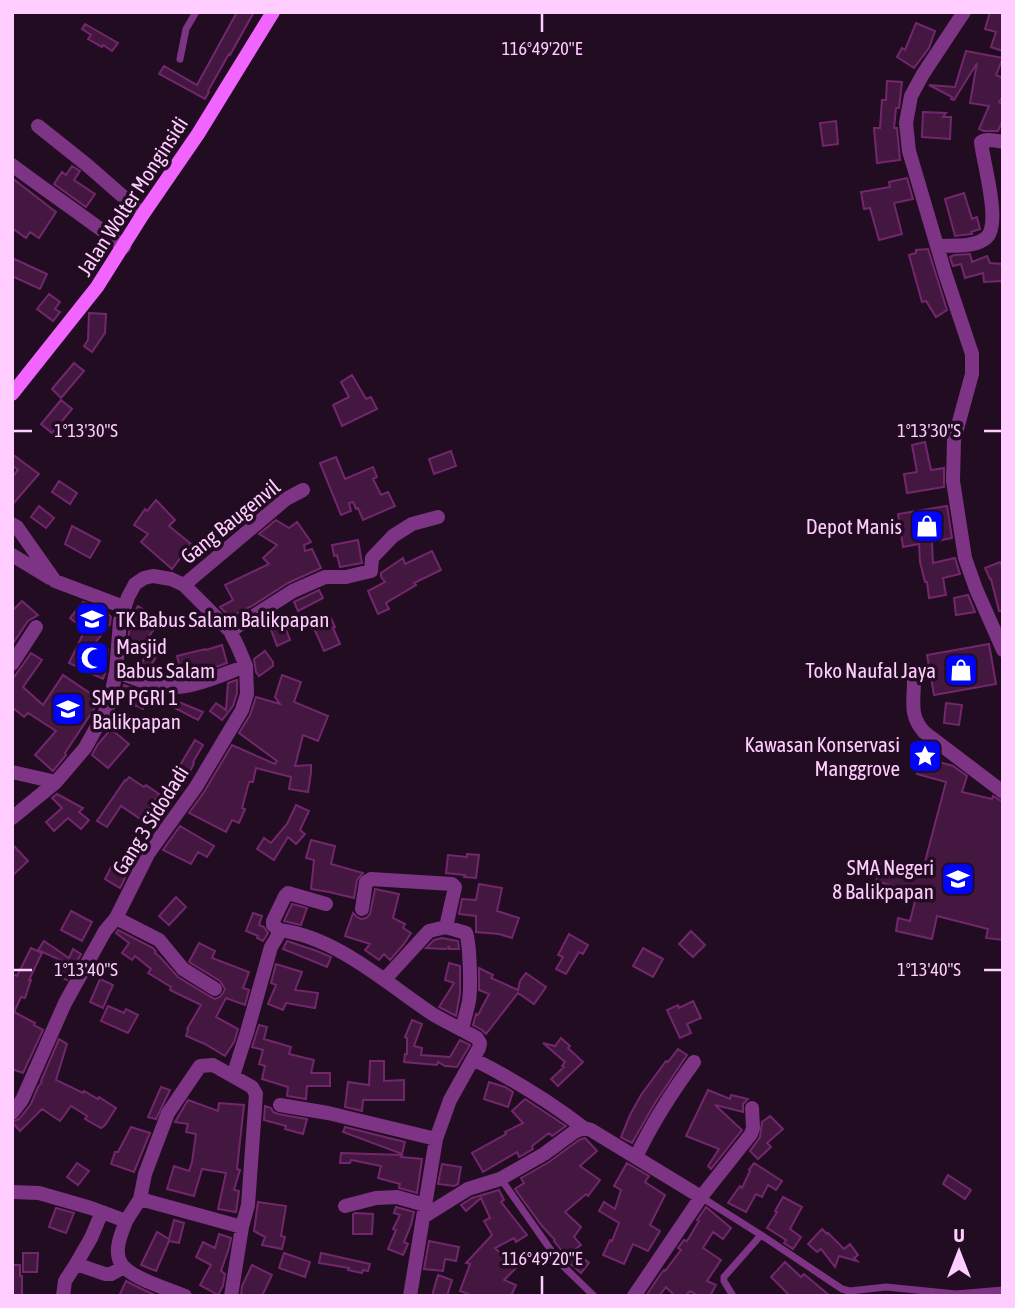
<svg xmlns="http://www.w3.org/2000/svg" width="1015" height="1308" font-family="'Asap Condensed',sans-serif">
<style>
.building{fill:#441740;stroke:#72276c;stroke-width:2}
.lines{fill:none;stroke-linecap:round;stroke-linejoin:round}
.lane{stroke:#7e3484;stroke-width:7}
.street{stroke:#7e3484;stroke-width:14}
.secondary{stroke:#f164ff;stroke-width:14}
.ticks{fill:none;stroke:#ffcdff;stroke-width:2.5}
.labels{text-anchor:middle;dominant-baseline:central;stroke-width:7;stroke-linejoin:round;paint-order:stroke}
.street-label{font-size:21px;fill:#ffcdff;stroke:#220c21}
.poi-label{font-size:21px;fill:#ffcdff;stroke:#220c21;text-anchor:end}
.ticks-label{font-size:18px;text-anchor:middle;fill:#ffcdff;stroke:#220c21;stroke-width:7;stroke-linejoin:round;paint-order:stroke}
</style>
<rect width="100%" height="100%" fill="#220c21"/>
<path class="building" d="M237,12H254L230,55L229,54L208,91L209,92L205,99L159,74L164,66L197,85Z
M990,12H1003V51L991,47L996,32L985,29Z
M916,23L935,31L929,48L914,68L897,57L902,48L905,50Z
M85,24L118,43L112,51L103,45L102,47L88,39L91,35L82,29Z
M966,51L1003,58L996,75L1003,78V96L999,102L1003,104V120L998,131H984L979,129L989,106L970,103L977,63L954,100L951,99L952,97L929,85L955,87Z
M887,81L902,82L899,108H896L894,128H897L900,160L877,163L874,128H880L882,100H886Z
M923,112L946,113L943,117H951L950,139L922,137Z
M836,121L838,144L823,146L820,123Z
M72,166L80,171L74,180L95,194L86,207L54,184L62,172L66,175Z
M12,178L56,212L39,238L30,232L26,238L12,228Z
M907,178L913,199L894,203L902,234L879,240L870,208L864,209L861,192L890,187L889,182Z
M964,193L972,219L977,217L980,229L971,232L972,234L955,236L945,199Z
M928,249L947,310L936,317L926,301L922,302L909,255L916,253V250Z
M970,254L972,262L987,256L990,263L1003,264V281L984,282L983,273L965,278L961,264L953,266L950,257L954,255Z
M12,258L47,274L40,289L12,276Z
M49,294L60,302L55,309L60,312L53,321L37,309Z
M89,313L106,314L105,333L92,352L84,346L88,340Z
M74,363L84,371L61,398L52,389Z
M352,375L366,399L371,397L377,409L342,426L333,405L349,397L341,382Z
M61,400L72,409L52,433L41,424Z
M925,442L931,470L944,468V487L907,493L904,474L917,472L912,445Z
M451,451L456,466L434,474L429,459Z
M12,454L39,474L12,505V477L18,470L12,465Z
M336,457L345,479L373,467L377,477L373,479L381,495L388,492L395,506L363,520L358,508L356,509L353,502L349,503L351,511L341,515L320,463Z
M59,481L77,493L70,504L52,492Z
M156,500L175,520L169,526L191,544L172,569L141,542L148,534L134,525L145,509L147,511Z
M39,506L54,518L46,528L31,517Z
M947,506L952,538L932,542L933,563L955,558L960,574L943,578L946,595L929,598L927,582H925L920,562L919,544L903,547L898,514Z
M276,520L289,528L297,522L311,542L304,545L305,551L312,549L321,568L288,583L252,606L230,617L220,607L233,600L225,585L269,564L263,558L277,545L259,534Z
M72,526L100,541L90,558L65,544Z
M358,540L362,563L340,567L337,555L334,556L332,545Z
M432,551L441,570L414,583L416,585L386,603L389,609L378,614L368,591L385,582L381,577V573L403,558L405,564Z
M1000,562L1003,568V611H999L991,579H990L985,568Z
M319,590L323,598L298,611L294,602Z
M968,595L975,612L956,615L954,598Z
M22,601L38,615L28,621L12,645V611Z
M83,602L102,609L111,617L110,624L95,643L108,649L106,671L103,679L69,663L85,630L70,618Z
M138,606L160,620L144,644L128,641L130,623L132,614Z
M274,614L277,620L295,614L298,626L286,629L290,640L277,646L269,624L262,627L260,623Z
M331,618L335,627L333,628L340,644L324,651L313,626Z
M989,644L996,684L934,695L927,655Z
M222,645L227,663L199,673L198,671L174,677H167L146,672L147,670L140,667L149,649L158,653L151,666L180,668L177,656L205,649L206,650Z
M265,651L273,662V666L259,676L256,672L254,659Z
M31,653L42,660L23,687L43,705L63,675L100,700L65,753L66,755L53,771L35,755L56,731L28,713L24,717L12,707V680Z
M282,675L301,682L294,702L328,716L318,741L303,735L295,766L311,765V773L308,792L289,789L291,777L256,768L253,782H249L242,808L245,809L239,823L232,820L226,832L189,813L204,792L232,745L275,764L277,761L239,733L250,715L256,697L280,704L275,697Z
M237,680V693L233,706L222,720L210,711L216,703L226,710L228,683Z
M124,685L150,694L143,709L132,704L135,697L122,691Z
M174,700L203,712L198,720L171,706Z
M946,703L962,705L959,725L944,723Z
M111,729L129,744L108,768L92,755L98,744Z
M195,740L203,745L193,762L194,763L185,783L173,777Z
M922,757L953,766L967,776L962,792L992,799L993,796L1003,802V940L986,938L988,929L937,916L932,939L896,931L898,918L910,921L917,893L876,881L882,862L922,873L946,782L917,774Z
M129,777L144,787L146,785L159,794L142,820L121,806L107,827L97,821L125,780L126,781Z
M57,794L83,808L79,812L89,820L81,829L68,818L54,831L46,822L62,808L52,798Z
M296,805L309,811L300,830L305,834L296,844L288,837L274,860L257,849L264,838L271,843L287,824Z
M140,826L151,833L139,850L120,888L105,879L111,867L118,871L137,839L133,836Z
M180,826L214,846L207,857L198,852L191,864L163,850Z
M311,840L335,846L331,864L363,873L357,880L354,898L329,892L311,889L314,860L306,858Z
M12,844L28,861L12,876Z
M467,854L479,855L476,878L464,877L465,875L446,873L448,855L467,857Z
M479,884L502,888L497,911L519,918L512,938L499,934L476,932V916L459,914L462,899L476,900Z
M375,889L399,894L393,918L405,924L403,928L411,933L404,944L390,960L384,954L379,960L365,950L370,944L345,936L353,913L357,917L361,919L366,918L370,914Z
M176,897L186,907L169,925L159,916Z
M292,904L307,908L301,925L284,921Z
M71,911L92,922L82,941L61,930Z
M253,913L262,916L259,925L264,927L268,933L263,941L257,938L258,936L246,931Z
M118,930L153,948L156,952L155,953L160,957L178,977L211,997L215,999L220,997L223,993L225,989L220,981L189,962L199,943L215,951L212,958L249,972L243,988L249,990L245,1005L226,998L216,1017L238,1029L234,1042L225,1056L205,1044L186,1036L188,1030L187,1029L201,1005L170,990L171,987L148,973L151,969L135,956L132,960L122,953L129,943L116,933Z
M691,931L705,945L693,957L679,944Z
M569,934L588,945L583,954L579,952L566,974L556,969L563,957L558,955Z
M442,938L458,941L459,949H449V947L446,949L426,948L434,940Z
M44,941L69,958L73,949L81,954L67,980L60,977L67,963L38,950Z
M287,941L317,951L331,957L327,967L283,949Z
M31,948L42,953L29,980H31L25,998L21,997L14,1012L35,1023L34,1025L43,1030L23,1073L12,1069V974L17,976Z
M643,948L663,959L653,977L633,966Z
M449,963L460,966V994L456,1016L439,1007L454,983L445,980Z
M276,964L302,972L295,990L318,993L315,1008L286,1003L283,1010L268,1004L276,985L271,983Z
M479,968L493,975L491,978L518,990L520,981L526,973L546,987L534,1004L518,993L486,1034L482,1030L473,1025L476,1014L478,1015L489,994L479,990Z
M100,979L113,985L103,1008L90,1002Z
M693,1001L701,1018L687,1024L691,1033L680,1038L667,1010L678,1005L679,1008Z
M108,1006L124,1013L126,1009L138,1015L128,1033L101,1021Z
M412,1020L422,1024L414,1046L422,1048L421,1055L450,1057L460,1040L470,1045L457,1067L445,1066L438,1062L437,1065L404,1062L405,1054H407V1038L405,1037Z
M259,1025L267,1027L264,1039L291,1047L289,1054L314,1060L311,1073H330V1086H307L306,1099L287,1096L288,1087L262,1079L265,1066L259,1064L263,1050L252,1047Z
M561,1038L570,1046L568,1048L583,1062L558,1086L551,1079L564,1067L562,1066L565,1062L543,1043L555,1046Z
M59,1039L67,1044L56,1080L83,1093L84,1091L98,1099L99,1097L116,1108L105,1125L101,1128L85,1119L87,1116L71,1106L60,1121L42,1109L20,1131L12,1122L19,1119L31,1104L38,1087L42,1082L41,1081Z
M678,1049L687,1055L655,1103L632,1143L626,1140L621,1137L630,1115L641,1095L666,1061L668,1062Z
M370,1061H384V1081L404,1080V1100H363L362,1111L345,1107L348,1082L369,1085Z
M489,1082L505,1087L513,1092L508,1107L484,1099Z
M161,1087L170,1090L156,1119L148,1117Z
M708,1090L730,1099L731,1095L748,1099L743,1104V1112L715,1105L742,1130L711,1169L708,1166L719,1149L686,1136Z
M525,1099L566,1126L552,1136L549,1133L532,1146L533,1149L519,1157L517,1152L483,1172L472,1153L506,1134L505,1132L523,1123L512,1111Z
M188,1100L218,1111L219,1103L244,1105L237,1169L240,1170L234,1190L239,1191L236,1212L218,1209L226,1173L202,1169L194,1196L167,1189L174,1166L189,1171L192,1162L196,1134L186,1132L188,1124L175,1122Z
M265,1106L271,1108L273,1112L278,1114L307,1119L303,1134L285,1129L286,1126L264,1120Z
M770,1116L783,1129L767,1143L771,1147L758,1159L750,1151L760,1137L762,1122Z
M131,1127L150,1133L134,1172L111,1164L115,1152H118Z
M345,1127L405,1142L402,1154L343,1132Z
M585,1138L597,1151L580,1166L600,1180L588,1196L586,1194L565,1212L581,1227L574,1237L581,1245L574,1250L589,1263L581,1273L565,1259L560,1252L562,1251L554,1241L555,1240L542,1226L515,1189L524,1183L521,1178L549,1162L579,1140Z
M341,1153L402,1155L401,1157L422,1159L417,1193L399,1188L400,1184L378,1178L381,1166L351,1160L350,1163H340Z
M77,1163L89,1171L78,1185L67,1177Z
M627,1163L649,1176L645,1182L665,1195L650,1225L660,1231L648,1251L633,1244L624,1264L603,1255L610,1240L612,1241L619,1223L599,1211L604,1202L615,1209L621,1190L614,1186Z
M754,1163L782,1181L776,1190L768,1185L762,1197L756,1194L746,1212L728,1203L740,1186L742,1188L750,1171L749,1170Z
M442,1164L461,1167L458,1184L454,1186L438,1184Z
M948,1175L971,1190L965,1199L943,1184Z
M499,1190L504,1200L501,1202L527,1235L516,1242L514,1238L495,1248L516,1268L504,1280L516,1285L511,1296H473L460,1291L470,1264L466,1263L492,1235L484,1221L490,1218L481,1198L466,1211L461,1205L472,1198Z
M783,1197L802,1207L790,1229L801,1237L793,1249L784,1243L786,1240L767,1228L777,1212L775,1211Z
M258,1202L286,1206L281,1236L285,1237L282,1249L262,1245L265,1237L254,1231Z
M396,1207L414,1212L411,1225L404,1242L408,1244L403,1255L388,1249L396,1230L393,1229L400,1215L394,1213Z
M706,1207L731,1228L723,1239L713,1232L703,1248L721,1260L707,1281L716,1285L710,1296H699L690,1291L685,1296H675L666,1287L659,1296H646L660,1275L664,1270L665,1271L681,1250L678,1248L684,1240L687,1241L699,1221L697,1220Z
M56,1208L74,1213L66,1233L49,1227Z
M355,1213L373,1214L372,1234H353V1214Z
M174,1220L184,1223L179,1243L169,1241L156,1271L141,1265L157,1232L169,1239Z
M822,1229L827,1234L828,1233L844,1249L850,1244L858,1255L854,1258L857,1261L839,1256L835,1267L821,1249L817,1252L808,1244Z
M219,1234L231,1238L229,1248L221,1271L225,1274L223,1286L218,1295L200,1285L211,1265L196,1257L203,1242L215,1248Z
M429,1241L459,1247L456,1261L445,1259L443,1271L424,1269Z
M23,1253H38L37,1272H23Z
M284,1253L310,1262L305,1277L279,1268Z
M321,1253L370,1264L368,1271L363,1270L362,1273L348,1270L349,1268L319,1263Z
M785,1262L801,1277L804,1274L830,1296H790L771,1277Z
M12,1265H20V1276H22V1296H12Z
M252,1265L272,1275L262,1296H241L242,1286Z
M438,1275L452,1280L447,1296H432Z
M126,1281L144,1290L157,1296H119Z"/>
<g class="lines">
<path class="lane" d="M180,59L186,29L196,12
M501,1179L560,1263L594,1296
M701,1197L761,1235L842,1289L850,1291L849,1296
M850,1291L886,1287L956,1294L1003,1290
M733,1296L724,1281V1277L761,1235"/>
<path class="street" d="M964,12L923,74L911,96L906,123L909,151L945,273L972,354V374L954,440L953,481L965,558L976,589L1003,650
M38,126L87,165L143,214
M12,165C49,193 87,218 124,247
M937,246C951,245 974,248 986,238C1002,225 983,162 981,142C987,138 996,141 1003,142
M12,524L17,527L55,581L124,607
M12,555L50,578
M184,585L286,499L303,490
M230,631L293,591L325,577H346L371,571L372,558L393,536L412,524L438,517
M12,664L36,627
M116,672C130,676 145,683 159,686C187,692 220,675 246,666
M914,680C914,702 909,715 924,732L1003,792
M12,772L56,782
M12,818L56,782L85,748L109,705L116,672L120,621L128,597L135,584L144,578L153,576L171,579L184,585L230,631L238,647L246,666L247,694L242,710L196,787L148,854L116,918L105,931L65,1003L22,1100L12,1113
M362,909L366,882L371,879L452,884L455,887L446,927
M116,918L159,940L183,969L215,989
M279,930L273,925V921L285,896L288,893L326,904
M385,979L429,931L446,927L466,933C470,944 471,988 469,1001C467,1011 464,1020 462,1030
M473,1059C513,1079 549,1101 584,1128
M233,1076L247,1032L271,947L277,937L279,930C337,937 387,984 434,1015C448,1023 463,1030 477,1038L480,1043L479,1048L450,1100L436,1139L410,1296
M280,1105L328,1113L436,1139
M636,1157C652,1123 672,1092 694,1062
M12,1192L39,1193L91,1208L126,1221L140,1199L145,1174L168,1113L200,1066L213,1065L252,1087L256,1094L248,1205L242,1227
M140,1199L242,1227L231,1296
M345,1206L376,1198L397,1197L425,1205
M423,1217L468,1189L500,1179L544,1154L574,1132L584,1128L591,1130L701,1197
M126,1221C122,1232 115,1247 119,1259C124,1277 169,1289 185,1296
M76,1264L91,1238L102,1212
M63,1296L65,1281L76,1264L105,1274H111L124,1267
M634,1296L701,1197L751,1134L753,1128L752,1108"/>
<path class="secondary" d="M12,394L97,287L143,214L198,134L273,12"/>
</g>
<path class="ticks" d="M542,14V32M14,431H32M984,431H1001M14,970H32M984,970H1001M542,1276V1294"/>
<defs>
<g id="shop-square" transform="scale(1.75)"><rect x="-9" y="-9" width="18" height="18" rx="4" fill="#0004f8" stroke="#220c21"/><path d="M-5-2.5h2.3a2.7 3.5 0 0 1 5.4 0H5L5.5 6h-11ZM-1.5-2.5h3a1.5 2.3 0 0 0-3 0Z" fill="#fff"/></g>
<g id="school-square" transform="scale(1.75)"><rect x="-9" y="-9" width="18" height="18" rx="4" fill="#0004f8" stroke="#220c21"/><path d="M0-5L7-2L0 1L-7-2ZM-4 1L0 2.5L4 1V4Q0 6-4 4Z" fill="#fff"/></g>
<g id="mosque-square" transform="scale(1.75)"><rect x="-9" y="-9" width="18" height="18" rx="4" fill="#0004f8" stroke="#220c21"/><path d="M3.5-4.9A6 6 0 1 0 3.5 4.9A5 5 0 1 1 3.5-4.9Z" fill="#fff"/></g>
<g id="sight-square" transform="scale(1.75)"><rect x="-9" y="-9" width="18" height="18" rx="4" fill="#0004f8" stroke="#220c21"/><path d="M0-6L1.8-2.2L6-1.7L2.9 1.2L3.7 5.4L0 3.3L-3.7 5.4L-2.9 1.2L-6-1.7L-1.8-2.2Z" fill="#fff"/></g>
</defs>
<g fill-rule="evenodd">
<use href="#shop-square" x="927" y="526"/>
<use href="#school-square" x="92" y="619"/>
<use href="#mosque-square" x="92" y="658"/>
<use href="#shop-square" x="961" y="670"/>
<use href="#school-square" x="68" y="709"/>
<use href="#sight-square" x="925" y="756"/>
<use href="#school-square" x="958" y="879"/>
</g>
<g class="labels">
<g class="street-label">
<text transform="translate(132 196) rotate(-57)">Jalan Wolter Monginsidi</text>
<text transform="translate(230 521) rotate(-39)">Gang Baugenvil</text>
<text transform="translate(150 820) rotate(-58)">Gang 3 Sidodadi</text>
</g>
<g class="poi-label">
<text x="902" y="526">Depot Manis</text>
<text x="116" y="619" text-anchor="start">TK Babus Salam Balikpapan</text>
<text x="116" y="646" text-anchor="start">Masjid<tspan x="116" dy="24">Babus Salam</tspan></text>
<text x="936" y="670">Toko Naufal Jaya</text>
<text x="92" y="697" text-anchor="start">SMP PGRI 1<tspan x="92" dy="24">Balikpapan</tspan></text>
<text x="900" y="744">Kawasan Konservasi<tspan x="900" dy="24">Manggrove</tspan></text>
<text x="934" y="867">SMA Negeri<tspan x="934" dy="24">8 Balikpapan</tspan></text>
</g>
</g>
<g class="ticks-label">
<text x="542" y="55">116°49'20"E</text>
<text x="86" y="437">1°13'30"S</text>
<text x="929" y="437">1°13'30"S</text>
<text x="86" y="976">1°13'40"S</text>
<text x="929" y="976">1°13'40"S</text>
<text x="542" y="1265">116°49'20"E</text>
</g>
<rect width="1015" height="1308" fill="none" stroke="#ffcdff" stroke-width="28"/>
<g transform="translate(959 1252)" stroke="#220c21" stroke-width="5" paint-order="stroke">
<path d="M0-5L12 26L0 18L-12 26Z" fill="#ffcdff"/>
<text y="-10" font-size="19" font-weight="bold" text-anchor="middle" fill="#ffcdff">U</text>
</g>
</svg>
